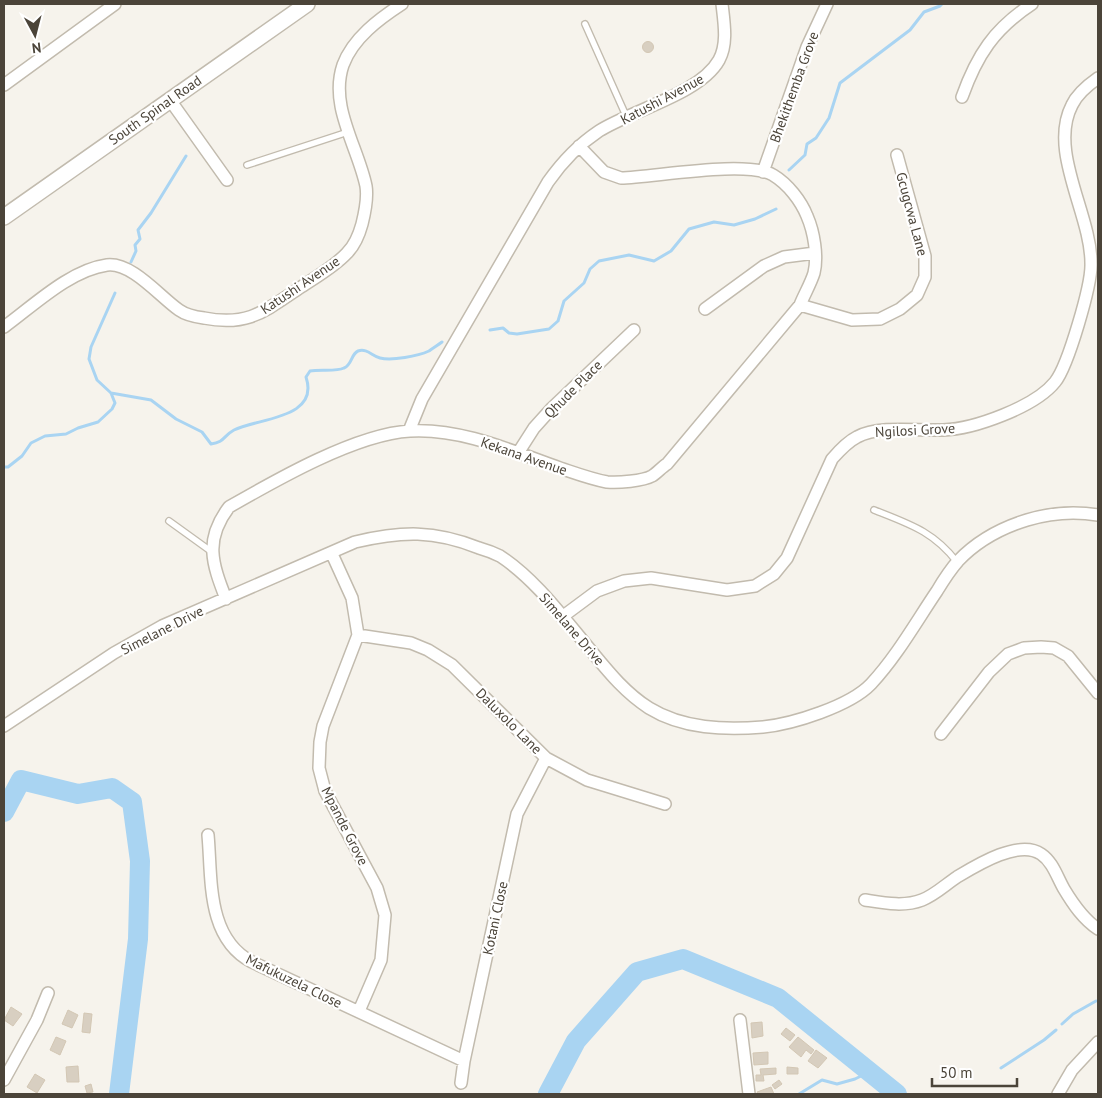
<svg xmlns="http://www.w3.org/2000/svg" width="1102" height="1098" font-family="'PT Sans',sans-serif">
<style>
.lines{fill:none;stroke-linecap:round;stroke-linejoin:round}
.stream{stroke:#a9d4f2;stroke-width:3}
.river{stroke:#a9d4f2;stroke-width:20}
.building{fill:#d8cfc1;stroke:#d3c7b4}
.service-casing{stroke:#c2bbae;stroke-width:8}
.minor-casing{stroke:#c2bbae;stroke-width:14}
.tertiary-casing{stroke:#c2bbae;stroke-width:18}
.service{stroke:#fff;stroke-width:5.5}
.minor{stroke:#fff;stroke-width:11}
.tertiary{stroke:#fff;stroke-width:15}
.labels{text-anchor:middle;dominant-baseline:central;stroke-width:4.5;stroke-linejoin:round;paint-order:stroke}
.street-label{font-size:14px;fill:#4b4439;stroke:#fff}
</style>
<rect width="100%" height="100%" fill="#f6f3ec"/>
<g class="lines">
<path class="stream" d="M789,170L805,155L807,144L816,138L829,118L840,83L910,30L924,12L940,6L942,4
M131,262L136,251L135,245L140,239L138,230L151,213L186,156
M490,330L503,328L509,333L517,334L549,329L558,321L564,301L584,283L590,269L599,261L629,255L654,261L671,251L689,229L714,222L734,225L755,219L776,209
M111,393L151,400L176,419L202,432L211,444C225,442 223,436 234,430C258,418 320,419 306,377L310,371C320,369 336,372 344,368C352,365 351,354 358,351C367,348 372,356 380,358C392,361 418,356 429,351C433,348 438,345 442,342
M4,467H8L22,456L31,443L45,436L66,434L78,428L98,422L112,409L115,403L111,393L97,380L89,359L91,347L115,293
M1062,1024L1073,1014L1096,1001
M1001,1068L1044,1040L1056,1030
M799,1094L822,1080L837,1084L855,1079L869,1072"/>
<path class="river" d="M4,812L21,780L78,794L112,788L132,802L140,861L138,939L119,1094
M548,1094L576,1041L637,972L683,959L778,998L897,1094"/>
</g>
<path class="building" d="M642.5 47a5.5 5.5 0 1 1 11 0a5.5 5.5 0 1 1-11 0Z
M11,1007L22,1014L13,1026L4,1020Z
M68,1010L78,1015L72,1028L62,1024Z
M84,1013L92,1014L90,1033L82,1032Z
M762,1022L763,1036L752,1038L751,1023Z
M786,1028L795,1035L790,1041L781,1034Z
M56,1037L66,1041L60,1055L50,1050Z
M798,1037L814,1050L811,1054L806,1050L801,1057L789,1047Z
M816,1050L827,1058L818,1068L808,1061Z
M768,1052V1064L754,1065L753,1053Z
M78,1066L79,1082H67L66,1067Z
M787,1067L798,1068V1074H787Z
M776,1068V1074L763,1075L764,1081H756V1075H761L760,1069Z
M35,1074L45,1080L37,1093L27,1087Z
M779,1080L782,1084L775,1089L772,1085Z
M91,1084L93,1092L87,1093L85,1086Z
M771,1087L774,1094H758L757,1092Z"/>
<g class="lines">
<g class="service-casing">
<path id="service" d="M585,24L627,118
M247,165L348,132
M874,510C909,524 933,531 957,562
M169,521L212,552"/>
</g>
<g class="minor-casing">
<path id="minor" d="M4,85L115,4
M962,97C977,55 994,29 1032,4
M170,100L227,180
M763,172L807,47L827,4
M800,305L852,320L880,319L900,309L917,295L925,277V256L897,155
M705,309L764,266L784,257L815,253
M4,327C33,306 70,270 107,265C132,262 160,297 179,310C186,315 196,317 204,318C249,327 266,310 301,287C316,277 334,267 347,253C355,245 359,235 362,224C365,212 368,198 366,186C358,147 329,106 343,65C353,38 379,19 402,4
M409,431L422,399L548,182C562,162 578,145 599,131C632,110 700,94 719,60C728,44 724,22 722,4
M518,453L534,428L552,408L634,330
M332,554L352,598L358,635L323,726L320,742L319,768L325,791L377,888L385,915L381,960L359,1011
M226,599C212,563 204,540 229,507C276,480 356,434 410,431C461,428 512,451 560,468C575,473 591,479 607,482C618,483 643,481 652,476C657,473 662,467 667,464L800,305C804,295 811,283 814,273C818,256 814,232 807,216C801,201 788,184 773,175C746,160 655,177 621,178L604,172L579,146
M562,617L597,591L624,581L651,578L727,590L755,586L774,574L787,558L832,459C839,451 847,442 857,437C879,425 918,431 943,430C974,429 1035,407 1055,382C1068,366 1092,284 1091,263C1091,214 1048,151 1072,105C1077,94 1088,85 1098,78
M358,635L411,643L428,650L452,665L546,758L587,780L665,804
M4,726L114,653L162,626L355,542C402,531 434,530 479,548C486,550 494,553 500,556C535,579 562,616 588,647C607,670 624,692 649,708C683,729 725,730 763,727C793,724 850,706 871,684C897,656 916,622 937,591C943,581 950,570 958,561C977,541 1001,528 1027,520C1050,513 1074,511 1098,515
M941,734L989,672L1008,654L1024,648L1041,647L1054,648L1068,656L1098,693
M208,835C212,878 206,938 252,962L464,1061
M865,900C884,903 904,907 922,900C935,895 945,885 957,877C977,865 1019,839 1041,854C1053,862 1057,877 1064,889C1073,904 1083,919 1098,929
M740,1020L749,1094
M4,1080L37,1020L48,993
M461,1083L464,1061L517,814L546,758
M1058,1094L1072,1070L1098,1042"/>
</g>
<g class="tertiary-casing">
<path id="tertiary" d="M4,217L307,4"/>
</g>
<use href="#service" class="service"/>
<use href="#minor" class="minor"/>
<use href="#tertiary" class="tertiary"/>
</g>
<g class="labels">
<g class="street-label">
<text transform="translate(794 87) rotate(-70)">Bhekithemba Grove</text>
<text transform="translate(662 99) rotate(-28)">Katushi Avenue</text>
<text transform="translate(155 110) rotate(-35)">South Spinal Road</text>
<text transform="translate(912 214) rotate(75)">Gcugcwa Lane</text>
<text transform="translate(300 285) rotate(-34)">Katushi Avenue</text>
<text transform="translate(573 389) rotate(-45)">Qhude Place</text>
<text transform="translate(915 430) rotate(-3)">Ngilosi Grove</text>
<text transform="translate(524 456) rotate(19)">Kekana Avenue</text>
<text transform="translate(572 629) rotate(49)">Simelane Drive</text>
<text transform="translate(162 630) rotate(-27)">Simelane Drive</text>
<text transform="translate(509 721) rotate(45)">Daluxolo Lane</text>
<text transform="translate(345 826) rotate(63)">Mpande Grove</text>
<text transform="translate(495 918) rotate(-78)">Kotani Close</text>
<text transform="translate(294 981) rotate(26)">Mafukuzela Close</text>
</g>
</g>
<rect width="1102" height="1098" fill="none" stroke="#4b4439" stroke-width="10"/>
<g transform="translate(35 35) rotate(173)" stroke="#ffffff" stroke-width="4" paint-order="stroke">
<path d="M0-4L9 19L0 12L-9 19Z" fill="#4b4439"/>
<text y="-8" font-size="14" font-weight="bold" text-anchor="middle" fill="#4b4439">N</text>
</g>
<path d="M932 1078v8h85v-8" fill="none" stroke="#4b4439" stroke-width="2.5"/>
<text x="940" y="1078" font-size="15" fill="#4b4439" stroke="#ffffff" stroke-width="4" paint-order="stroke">50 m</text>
</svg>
